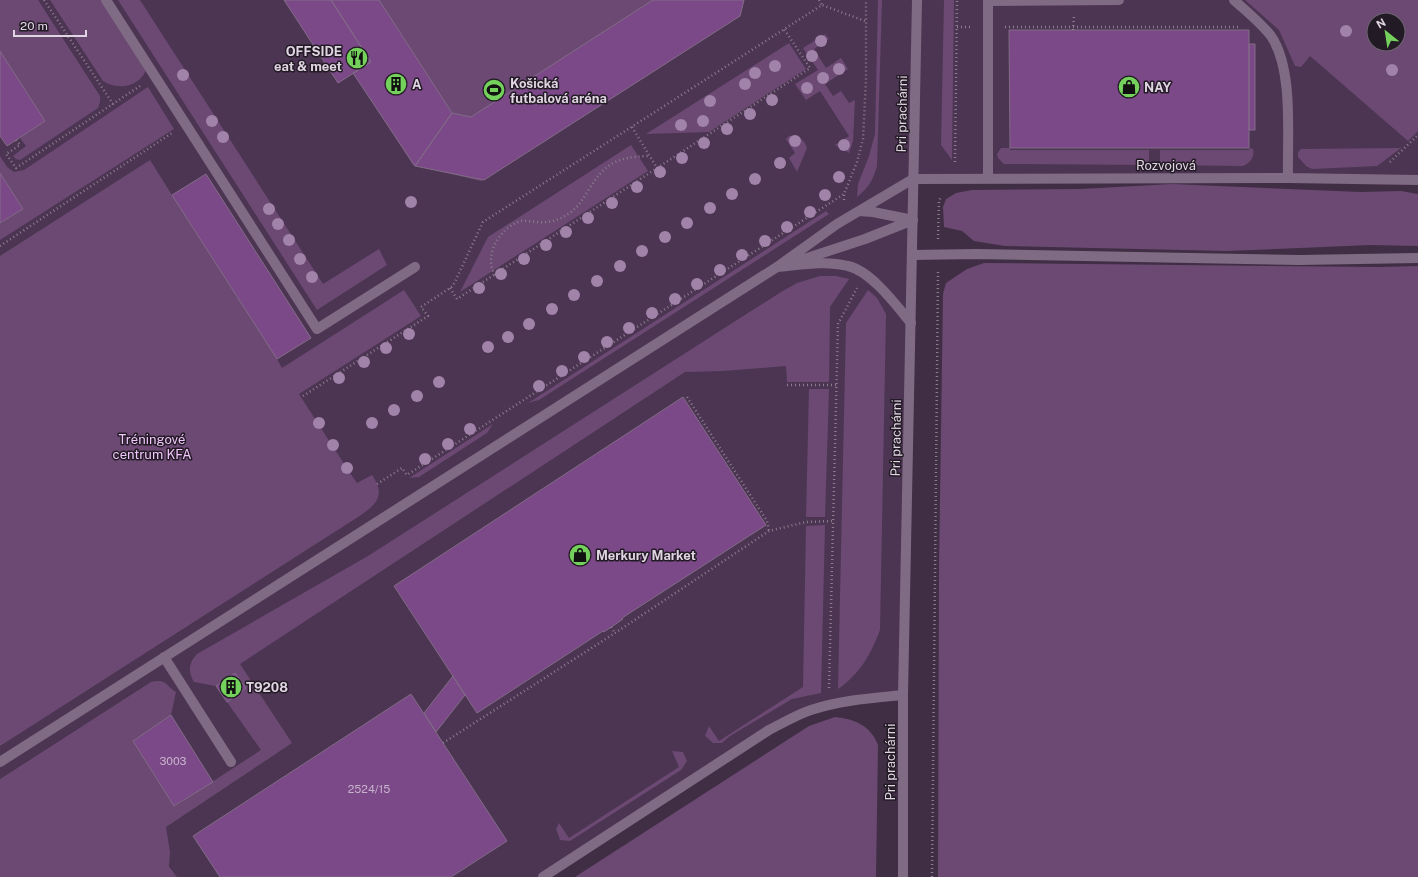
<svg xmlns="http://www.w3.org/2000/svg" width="1418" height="877" font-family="'Public Sans',sans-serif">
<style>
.built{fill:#4c3552;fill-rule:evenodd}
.green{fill:#6b4973;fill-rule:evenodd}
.building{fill:#7b4987;stroke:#816c86}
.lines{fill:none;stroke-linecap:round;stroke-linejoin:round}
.path{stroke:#8b7c8e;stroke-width:2.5;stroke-dasharray:1 3;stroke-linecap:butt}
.service{stroke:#806b85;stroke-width:10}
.minor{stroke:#806b85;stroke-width:10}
.tree{fill:#a182a9}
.labels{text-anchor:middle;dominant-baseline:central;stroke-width:3;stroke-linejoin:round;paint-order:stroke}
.number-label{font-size:11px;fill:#c7b2cc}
.poi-label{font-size:13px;font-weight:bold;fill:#e0d5e3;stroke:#221a24;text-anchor:start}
.street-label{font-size:13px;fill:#e0d5e3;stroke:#221a24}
.park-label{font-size:13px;fill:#f0c6fb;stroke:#221a24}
</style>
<rect width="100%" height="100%" fill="#402e44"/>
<path class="built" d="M0,0H1418V180L913,179L903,695L796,716L543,877H177L82,726L0,779ZM1374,20H1398V44H1374Z"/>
<path class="green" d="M0,0H38L100,96V102L98,108L20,160L16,159L13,156L26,146L20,138L44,120L0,51Z
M50,0H104L146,70C139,88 117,90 103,81Z
M118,0H140L323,284L379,249L387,265L317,310Z
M284,0H744L740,16L481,181L413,165L353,73L338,83Z
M878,0H882L877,166C873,181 868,188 857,197L858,184L869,156L875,134Z
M944,0H954L952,160L941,145Z
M1245,0H1418V131L1408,141L1310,56L1301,67L1295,66L1279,30ZM1374,20H1398V44H1374Z
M825,34L829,39L814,49L826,68L841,58L848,69L825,84L833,96L841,91L849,103L855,100L853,141L849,153L835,145L849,136L820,91L806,100L795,84L818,70L803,48Z
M789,43L806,69L709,132L646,134Z
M148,87L174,129L0,240V223L23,209L0,173V156L7,167L14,172L24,170Z
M789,136C798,135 804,139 807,148L797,172L789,158L795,153L786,139Z
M631,145L648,171L460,292L488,237Z
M1001,148H1010V150H1149V165L1004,164L998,158L997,154Z
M1249,148L1253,149C1255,157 1250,163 1243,166L1160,165V150H1249Z
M1401,148L1377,166L1312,169L1306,166L1298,157V152L1301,149Z
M150,160L172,195L206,174L311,338L277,359L282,368L404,290L421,316L299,394L317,422L316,424L319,425L331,444V447L334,448L346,467L345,470H348L357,483L372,475C387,497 375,505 358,517L0,746V256Z
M1172,184L1361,192L1401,191L1418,194V246L1371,245L1227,251L1005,246L974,241L962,231L944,227L943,207L946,199L956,193L972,190L1080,189Z
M826,211L829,214L539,400L528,403Z
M984,263L1379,267L1418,266V877H938L939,567L943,294L946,283L967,269Z
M820,276H836L849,279L830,307L829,382H787L786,366L723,371L685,372L240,664L292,743L166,827L170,852L169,866L177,877H0V779L151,682C167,678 166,686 176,692L171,715L133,741L175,806L261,750L227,702L246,688L235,673L216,686L194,682C188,672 188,663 197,654L368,556L781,292L797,283Z
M868,290L877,298L886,314L880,630C871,654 860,674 838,689L846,323Z
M809,389H829L825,517H806Z
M493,424L487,433L419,477L409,478Z
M825,525L821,693L792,699L730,736L722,743H713L705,736L709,726L719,741L803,687L806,526Z
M835,717C855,719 871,726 878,745L876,877H575L809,726Z
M672,751L683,752L687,761L681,770L570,841L560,840L556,829L559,823L569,838L679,767Z"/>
<path class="building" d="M284,0H331L371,62L338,83Z
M331,0H379L452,113L415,166L353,73L371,62Z
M653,0H744L740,16L484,180L415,166L452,113L471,117Z
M1009,30H1249V148H1010Z
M1249,44H1255V130H1249Z
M0,51L45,121L7,146L0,136Z
M0,173L23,209L0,223Z
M206,174L311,338L277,359L172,195Z
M683,397L766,525L622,618L623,619L604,632L603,631L477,713L394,586Z
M235,673L246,688L227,702L216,686Z
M453,676L465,695L436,732L424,713Z
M411,694L507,841L451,877H220L193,836Z
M171,715L213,782L174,806L133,741Z"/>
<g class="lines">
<path class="path" d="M44,0L113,104
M819,0L822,5
M957,27H972
M1005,27H1238
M1073,30L1074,16
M632,127L657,168
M16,140L20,145L6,154L16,168L140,86
M955,162L957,0
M1390,162L1418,135
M844,200V194L857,162L863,139L866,80V0
M938,239L939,200L942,196
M0,246L172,133
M495,275C483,255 500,227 521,221C527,220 533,222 539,222C549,223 559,220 568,214C577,209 582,200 588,191C605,163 616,157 649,156
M450,288L457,299L810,68L784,29
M787,385H836
M303,396L428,316L421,307L453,286L483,222L822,5L865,21
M687,397L767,521L769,531
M377,484L402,468L407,475L844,194
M611,627L615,633
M829,688L838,324L857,288
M443,743L615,633L769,531L806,522L833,521
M932,877L938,272"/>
<path class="service" d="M106,0L317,329L415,267
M1234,0C1246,11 1261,23 1271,36C1294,69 1287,138 1288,178
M988,1L1119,0
M988,179V0
M859,211L873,212L913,220
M912,255L976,254L1299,260L1418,258
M798,261L865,239L913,220
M777,267C800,265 825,260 848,266C871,271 896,305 911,323
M164,657L231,762
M0,762L777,267L837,224L913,179L1288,178L1418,180
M543,877L769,730C783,723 796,715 811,710C841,700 873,698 903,695"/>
<path class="minor" d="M903,877V695L917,0"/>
</g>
<g class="tree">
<circle cx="1346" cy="31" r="6"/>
<circle cx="821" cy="41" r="6"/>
<circle cx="812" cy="56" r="6"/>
<circle cx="775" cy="66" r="6"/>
<circle cx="839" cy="69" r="6"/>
<circle cx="1392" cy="70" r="6"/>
<circle cx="755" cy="73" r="6"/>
<circle cx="183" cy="75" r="6"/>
<circle cx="823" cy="78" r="6"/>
<circle cx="745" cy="84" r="6"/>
<circle cx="807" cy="88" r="6"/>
<circle cx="772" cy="100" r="6"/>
<circle cx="710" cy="101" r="6"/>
<circle cx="750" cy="114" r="6"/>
<circle cx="212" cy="121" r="6"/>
<circle cx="703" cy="121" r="6"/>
<circle cx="681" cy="125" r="6"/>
<circle cx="727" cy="129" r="6"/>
<circle cx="223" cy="137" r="6"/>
<circle cx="795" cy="141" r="6"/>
<circle cx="704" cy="143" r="6"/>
<circle cx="844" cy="145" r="6"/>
<circle cx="682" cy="158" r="6"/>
<circle cx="780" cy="163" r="6"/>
<circle cx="660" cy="172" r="6"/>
<circle cx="839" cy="177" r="6"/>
<circle cx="755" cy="179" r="6"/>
<circle cx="637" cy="187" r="6"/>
<circle cx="732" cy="194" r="6"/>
<circle cx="825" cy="195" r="6"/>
<circle cx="411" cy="202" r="6"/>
<circle cx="612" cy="203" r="6"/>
<circle cx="710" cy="208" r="6"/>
<circle cx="269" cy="209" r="6"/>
<circle cx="810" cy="212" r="6"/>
<circle cx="588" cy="218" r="6"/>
<circle cx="687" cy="223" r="6"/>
<circle cx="278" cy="224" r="6"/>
<circle cx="787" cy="227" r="6"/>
<circle cx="566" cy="232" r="6"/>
<circle cx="665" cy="237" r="6"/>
<circle cx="289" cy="240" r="6"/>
<circle cx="765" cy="241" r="6"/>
<circle cx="546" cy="245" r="6"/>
<circle cx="642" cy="251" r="6"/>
<circle cx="742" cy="255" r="6"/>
<circle cx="300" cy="259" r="6"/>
<circle cx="524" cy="259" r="6"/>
<circle cx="620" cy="266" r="6"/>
<circle cx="720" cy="270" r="6"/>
<circle cx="501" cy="274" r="6"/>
<circle cx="312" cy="277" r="6"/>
<circle cx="597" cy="281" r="6"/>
<circle cx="697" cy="284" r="6"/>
<circle cx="479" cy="288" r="6"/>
<circle cx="574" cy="295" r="6"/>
<circle cx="675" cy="299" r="6"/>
<circle cx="552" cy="309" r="6"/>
<circle cx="652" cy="313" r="6"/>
<circle cx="529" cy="324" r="6"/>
<circle cx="629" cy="328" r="6"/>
<circle cx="409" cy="334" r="6"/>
<circle cx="508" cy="337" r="6"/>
<circle cx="607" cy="342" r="6"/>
<circle cx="488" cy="347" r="6"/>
<circle cx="386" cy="348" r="6"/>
<circle cx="584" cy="357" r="6"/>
<circle cx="364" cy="362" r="6"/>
<circle cx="562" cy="371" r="6"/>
<circle cx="339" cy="378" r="6"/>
<circle cx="439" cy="382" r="6"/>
<circle cx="539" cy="386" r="6"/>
<circle cx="417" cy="396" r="6"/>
<circle cx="394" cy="410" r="6"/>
<circle cx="319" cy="423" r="6"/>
<circle cx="372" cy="423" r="6"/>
<circle cx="470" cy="429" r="6"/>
<circle cx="448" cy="444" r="6"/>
<circle cx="333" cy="445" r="6"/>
<circle cx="425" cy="459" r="6"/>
<circle cx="347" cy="468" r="6"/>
</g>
<defs>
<g id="restaurant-disc" transform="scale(1.15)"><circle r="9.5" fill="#74d25c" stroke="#221a24"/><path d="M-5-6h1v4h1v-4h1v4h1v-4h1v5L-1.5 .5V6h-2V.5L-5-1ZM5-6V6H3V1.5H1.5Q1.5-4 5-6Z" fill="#111"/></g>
<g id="building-disc" transform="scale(1.15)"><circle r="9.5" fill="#74d25c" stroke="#221a24"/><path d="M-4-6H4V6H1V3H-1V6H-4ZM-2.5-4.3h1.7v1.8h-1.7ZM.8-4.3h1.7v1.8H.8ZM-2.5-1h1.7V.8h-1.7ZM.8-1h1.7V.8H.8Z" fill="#111"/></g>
<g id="shop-disc" transform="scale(1.15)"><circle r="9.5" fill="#74d25c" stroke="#221a24"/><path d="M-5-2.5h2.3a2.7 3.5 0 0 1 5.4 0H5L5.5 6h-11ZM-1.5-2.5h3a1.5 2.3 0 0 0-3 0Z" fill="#111"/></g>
<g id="stadium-disc" transform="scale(1.15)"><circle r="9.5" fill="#74d25c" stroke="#221a24"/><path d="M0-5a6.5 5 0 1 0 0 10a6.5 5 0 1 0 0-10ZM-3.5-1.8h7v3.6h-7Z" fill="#111"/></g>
</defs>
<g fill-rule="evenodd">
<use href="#restaurant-disc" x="357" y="58"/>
<use href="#building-disc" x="396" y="84"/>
<use href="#shop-disc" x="1129" y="87"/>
<use href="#stadium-disc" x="494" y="90"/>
<use href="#shop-disc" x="580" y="555"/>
<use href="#building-disc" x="231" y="687"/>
</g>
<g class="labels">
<g class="number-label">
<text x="173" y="761">3003</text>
<text x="369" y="789">2524/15</text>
</g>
<g class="poi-label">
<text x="342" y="51" text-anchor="end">OFFSIDE<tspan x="342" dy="15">eat &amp; meet</tspan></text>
<text x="510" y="83">Košická<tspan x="510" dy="15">futbalová aréna</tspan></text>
<text x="412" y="84">A</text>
<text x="1144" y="87">NAY</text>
<text x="596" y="555">Merkury Market</text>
<text x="246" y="687">T9208</text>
</g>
<g class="street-label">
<text transform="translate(902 114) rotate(-89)">Pri prachárni</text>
<text x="1166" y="165">Rozvojová</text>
<text transform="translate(896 438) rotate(-89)">Pri prachárni</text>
<text transform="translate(890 762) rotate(-90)">Pri prachárni</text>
</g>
<g class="park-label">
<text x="152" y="439">Tréningové<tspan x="152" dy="15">centrum KFA</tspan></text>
</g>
</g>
<g transform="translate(1386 32) rotate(330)"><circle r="19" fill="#221a24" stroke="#6e6570"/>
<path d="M0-3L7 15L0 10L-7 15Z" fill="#74d25c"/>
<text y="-6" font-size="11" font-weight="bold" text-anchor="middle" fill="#e0d5e3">N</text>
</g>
<path d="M14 30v6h72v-6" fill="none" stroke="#e0d5e3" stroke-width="2"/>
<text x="20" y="30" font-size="12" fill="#e0d5e3" stroke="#221a24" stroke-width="3" paint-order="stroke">20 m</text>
</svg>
